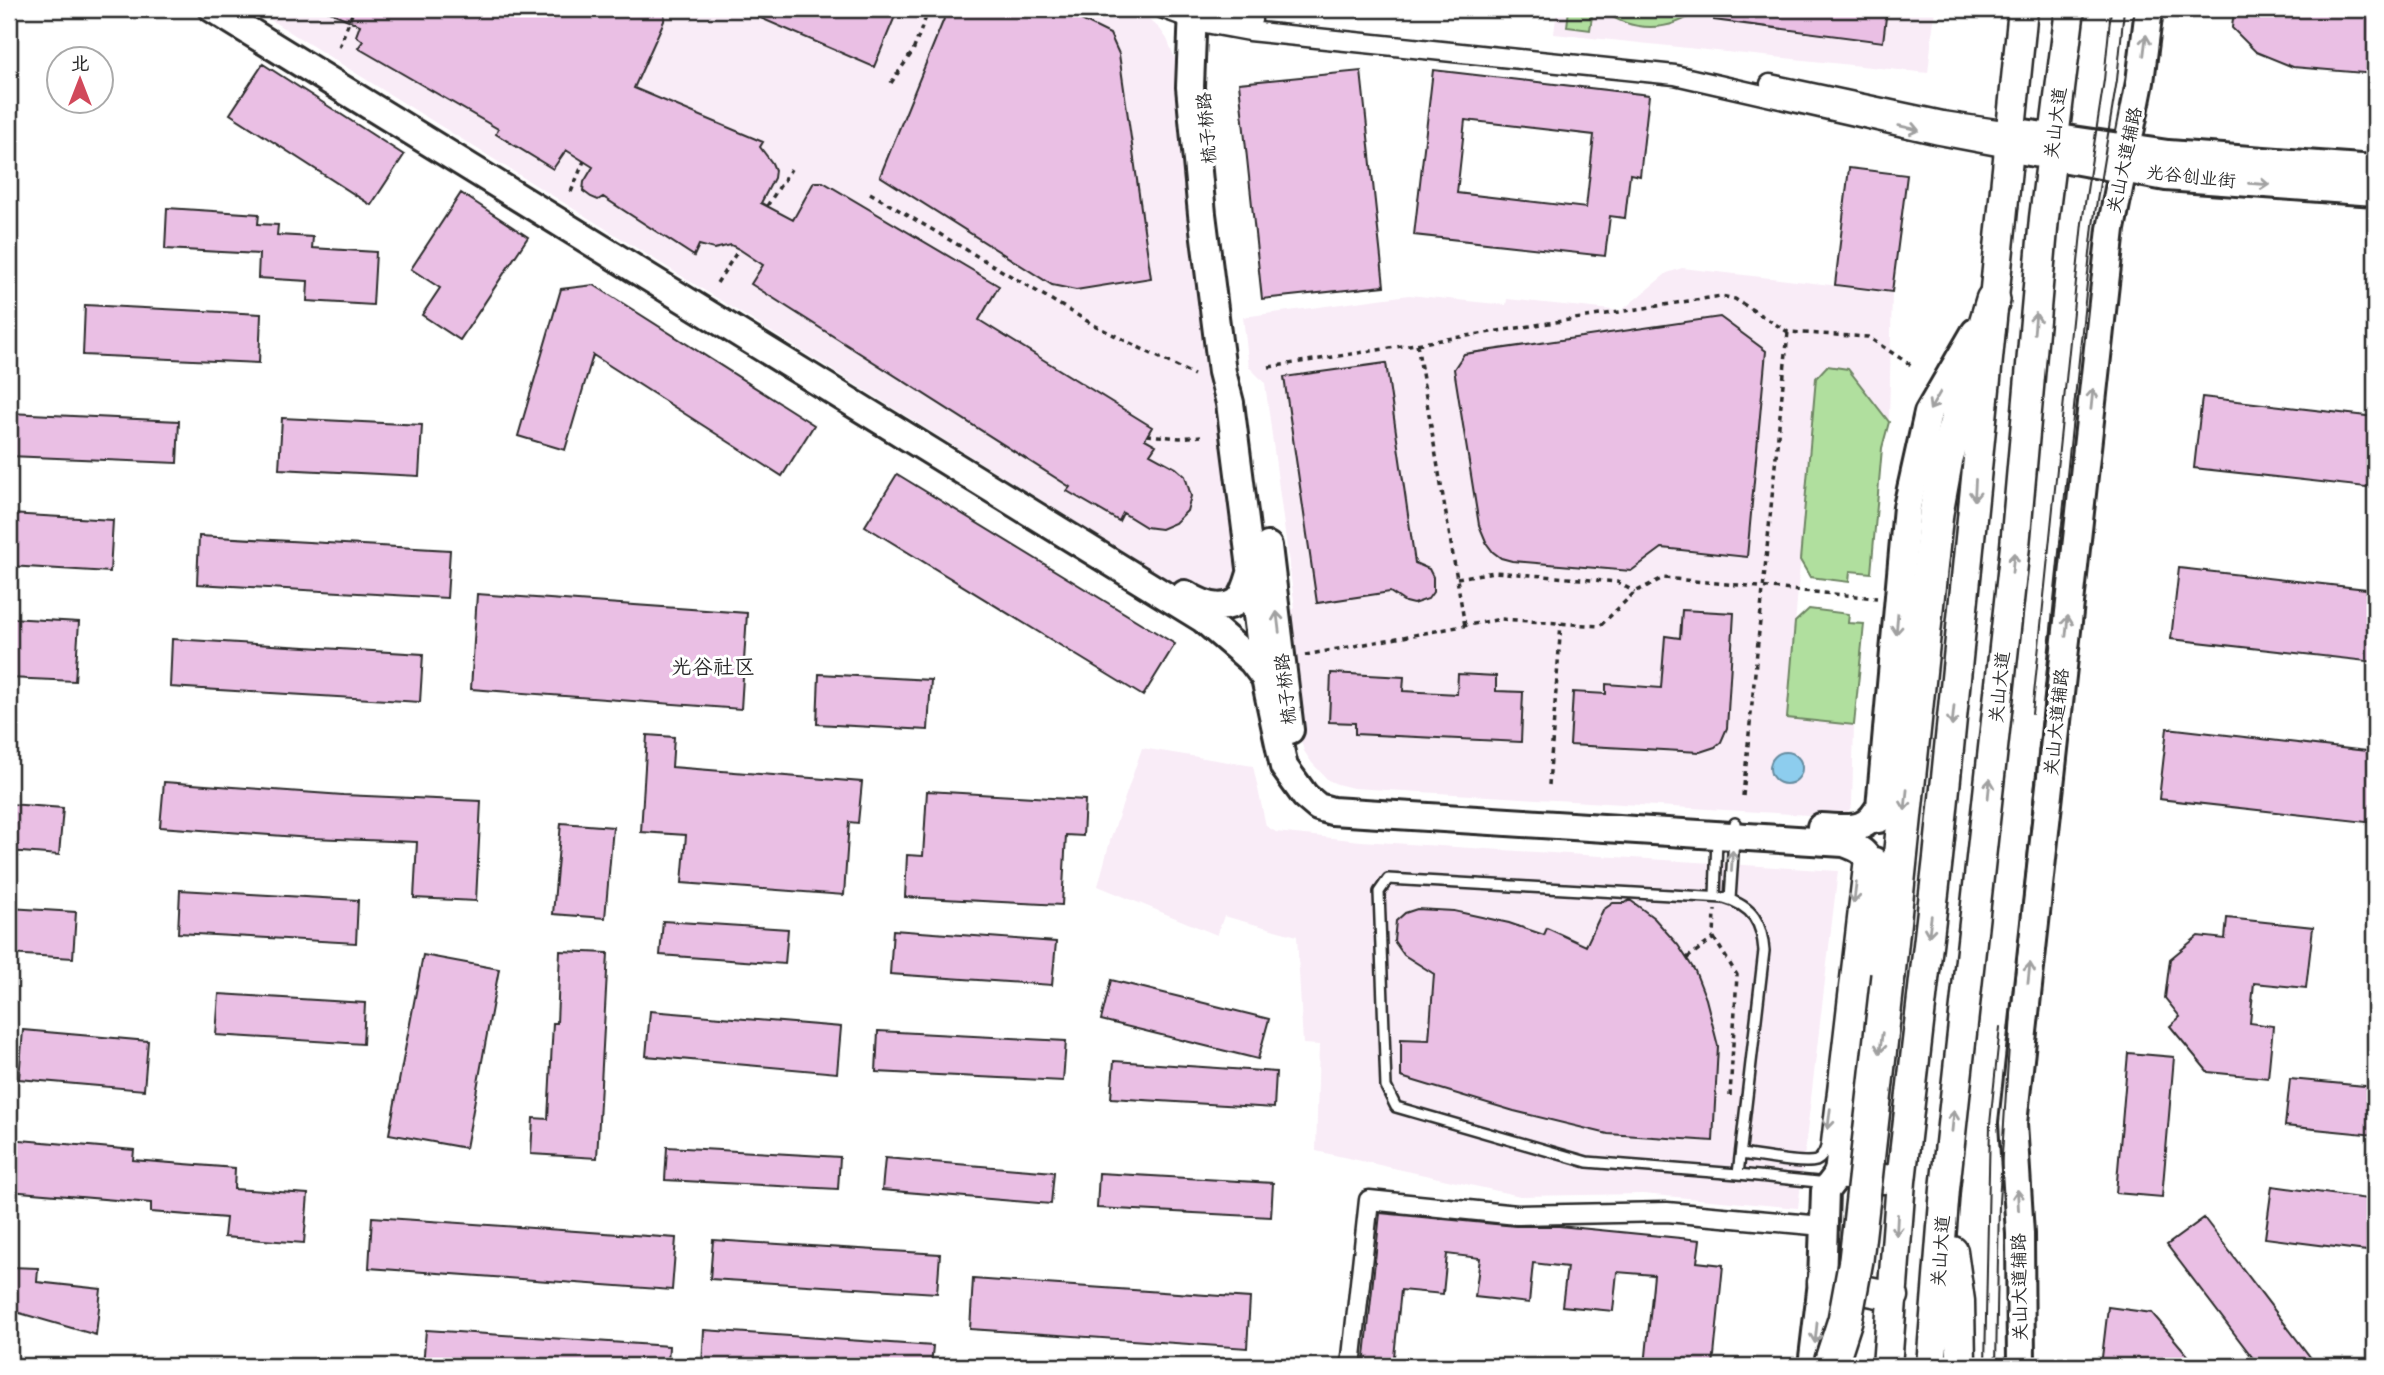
<svg xmlns="http://www.w3.org/2000/svg" width="2384" height="1375" font-family="Pangolin,'LXGW WenKai TC',sans-serif">
  <style>
    .built { fill: #f9ecf7 }
    .green { fill: #b0df9e; stroke: #6e8564; stroke-width: 2 }
    .water { fill: #8dcdee; stroke: #668ca0; stroke-width: 2 }
    .building { fill: #eabfe4; stroke: #2b2b2b; stroke-width: 2; fill-rule: evenodd }
    .lines { fill: none; stroke-linecap: round; stroke-linejoin: round }
    .lane-casing { stroke: #2b2b2b; stroke-width: 14 }
    .street-casing { stroke: #2b2b2b; stroke-width: 23 }
    .secondary-casing { stroke: #2b2b2b; stroke-width: 32 }
    .primary-casing { stroke: #2b2b2b; stroke-width: 33 }
    .highway-casing { stroke: #2b2b2b; stroke-width: 38 }
    .path { stroke: #2b2b2b; stroke-width: 3.5; stroke-dasharray: 5 5; stroke-linecap: butt }
    .lane { stroke: #fff; stroke-width: 9 }
    .street { stroke: #fff; stroke-width: 18 }
    .secondary { stroke: #fff; stroke-width: 26 }
    .primary { stroke: #fff; stroke-width: 28 }
    .highway { stroke: #fff; stroke-width: 33 }
    .tram { stroke: #2b2b2b; stroke-width: 2 }
    .highway-bridge-casing { stroke: #2b2b2b; stroke-width: 38; stroke-linecap: butt }
    .highway-bridge { stroke: #fff; stroke-width: 33 }
    .oneway { stroke: #a0a0a0 }
    .labels { text-anchor: middle; dominant-baseline: central; stroke-width: 6; stroke-linejoin: round; paint-order: stroke }
    .street-label { font-size: 18px; fill: #2b2b2b; stroke: #fff }
    .quarter-label { font-size: 21px; fill: #2b2b2b; stroke: #fff }
  </style>
  <rect width="100%" height="100%" fill="#fff"/>
  <filter id="ink" filterUnits="userSpaceOnUse"><feTurbulence type="fractalNoise" baseFrequency=".0143" numOctaves="2"/><feDisplacementMap in="SourceGraphic" scale="14" xChannelSelector="R" yChannelSelector="G"/><feConvolveMatrix kernelMatrix="1 2 1 2 8 2 1 2 1" color-interpolation-filters="sRGB"/></filter>
  <g filter="url(#ink)">
    <path class="built" d="M253,9H1138L1160,29L1167,39L1176,61L1198,264L1240,584L1224,596L1198,598Z
      M1557,9H1935L1928,73L1554,34Z
      M1682,268L1892,292L1889,422L1848,369L1827,366L1816,378L1787,718L1854,725L1852,806L1844,817L1353,788L1337,784L1328,780L1312,763L1304,751L1300,737L1283,616L1295,608L1265,383L1249,367L1243,317L1409,295L1506,305L1507,299L1621,311L1667,273Z
      M1142,748L1253,766L1266,826L1276,832L1361,841L1838,871L1798,1208L1643,1194L1520,1196L1316,1151L1319,1045L1303,1044L1297,936L1224,916L1217,935L1098,886L1110,841Z"/>
    <path class="green" d="M1569,9H1593L1590,30L1567,27Z
      M1601,9H1700C1670,33 1631,33 1601,9Z
      M1827,366L1848,369L1889,422L1882,448L1871,573L1850,571L1849,582L1810,577L1800,560L1816,378Z
      M1809,609L1849,614L1848,623L1864,624L1854,725L1787,718L1795,622Z"/>
    <path class="water" d="M1770 768a16 16 0 1 1 32 0a16 16 0 1 1-32 0Z"/>
    <path class="building" d="M323,9H665L664,21L634,88L763,142L760,147L772,163L775,170L774,178L761,203L793,220L814,182H823L999,286L979,320L1152,427L1145,439L1156,445L1150,454L1176,468L1185,476L1191,496L1187,511L1175,523L1161,529L1153,528L1146,527L1123,513L1119,521L1067,491L1070,487L751,284L763,265L739,249L731,245L714,249L699,245L694,256L603,197L598,200L591,197L583,191L584,182L593,167L566,150L553,169L496,134L498,129L358,48L363,41L356,36L360,25Z
      M740,9H898L874,67Z
      M948,9H1059L1110,34L1119,54L1151,278L1076,290L1052,285L880,176Z
      M1714,9H1887L1883,42L1714,20Z
      M2234,9H2375V74L2293,67L2256,52L2232,28Z
      M263,64L404,155L371,205L230,114Z
      M1433,70L1649,95L1640,176L1630,174L1625,218L1610,216L1605,256L1414,235ZM1465,120L1594,135L1586,208L1457,193Z
      M1361,71L1384,286L1262,299L1239,83Z
      M1849,168L1907,175L1892,292L1835,285Z
      M461,193L528,237L460,340L422,315L440,288L411,269Z
      M167,208L259,214L258,224L278,225L277,235L313,237L312,248L376,252L373,305L307,301L308,281L258,278L259,254L165,249Z
      M594,285L814,425L782,476L593,355L565,450L518,436L561,289Z
      M85,305L261,314L259,363L83,355Z
      M1720,317L1766,351L1747,557L1662,548L1631,571L1512,561L1501,558L1493,552L1487,544L1479,525L1454,369L1464,354Z
      M1386,363L1415,563L1429,569L1433,577V592L1428,599L1413,604L1405,602L1390,592L1317,603L1284,377Z
      M2202,397L2375,417V488L2194,468Z
      M9,413L179,421L177,463L9,456Z
      M282,418L422,425L419,476L279,469Z
      M897,474L1175,644L1143,696L865,526Z
      M9,514L113,520L110,572L9,566Z
      M199,536L450,550L447,598L197,584Z
      M2179,568L2375,590V662L2171,639Z
      M477,594L747,613L741,709L471,689Z
      M1682,610L1734,613L1727,728L1721,742L1715,747L1700,752L1570,745L1573,692L1606,694V684L1661,688L1665,636L1680,638Z
      M9,618L79,622L75,681L9,678Z
      M172,639L423,654L420,702L170,687Z
      M1331,673L1404,677L1403,691L1457,694L1458,674L1496,676V691L1523,692L1521,742L1355,734V723L1329,722Z
      M819,674L931,680L928,730L817,724Z
      M2167,728L2375,752V823L2159,799Z
      M647,735L674,737L672,767L862,782L858,823L849,822L844,895L682,883L686,835L641,832Z
      M164,782L343,795L481,801L476,901L414,898L417,842L311,838L160,827Z
      M927,791L1085,800L1083,836L1066,835L1062,905L905,897L907,855L923,856Z
      M9,804L63,808L59,855L9,851Z
      M561,823L613,827L605,918L553,914Z
      M180,890L358,900L356,943L178,933Z
      M1630,900L1654,918L1678,945L1695,971L1706,999L1718,1046L1713,1141L1608,1134L1514,1111L1401,1077V1039L1429,1040L1434,974L1404,955L1394,941L1396,921L1405,913L1417,909L1454,911L1509,923L1544,935L1547,928L1586,946L1603,910L1613,903H1625Z
      M9,908L76,912L73,958L9,954Z
      M2227,918L2313,927L2306,988L2254,983L2250,1023L2273,1026L2268,1078L2208,1072L2170,1026L2180,1017L2165,998L2170,959L2198,936L2225,939Z
      M663,921L788,929L785,964L660,955Z
      M893,930L1056,942L1052,985L890,974Z
      M560,951L608,953L597,1158L531,1154L533,1118L548,1119L553,1023H557Z
      M423,955L499,969L466,1148L389,1134Z
      M1111,980L1269,1019L1258,1059L1101,1020Z
      M219,994L365,1003L363,1044L216,1035Z
      M650,1011L841,1027L837,1073L646,1056Z
      M23,1030L148,1041L144,1090L19,1079Z
      M878,1031L1066,1041L1063,1081L876,1072Z
      M2128,1053L2174,1057L2162,1197L2116,1193Z
      M1114,1061L1276,1072L1274,1108L1111,1098Z
      M2290,1079L2375,1087V1135L2285,1126Z
      M9,1139L134,1150L133,1160L235,1168L234,1189L308,1194L304,1243L224,1237L226,1218L151,1212V1203L9,1191Z
      M667,1147L840,1157L838,1189L665,1180Z
      M885,1158L1054,1172L1051,1204L882,1190Z
      M1099,1173L1273,1183L1271,1217L1097,1208Z
      M2272,1186L2375,1200V1252L2265,1238Z
      M1380,1213L1516,1226H1559L1700,1240L1697,1262L1723,1265L1713,1366H1645L1654,1275L1617,1272L1613,1311L1562,1306L1567,1267L1533,1263L1529,1303L1475,1297L1480,1258L1447,1254L1443,1294L1401,1290L1393,1366H1364Z
      M372,1217L676,1238L672,1290L369,1268Z
      M2204,1218L2317,1366H2259L2167,1245Z
      M713,1240L940,1254L937,1293L710,1279Z
      M9,1267L38,1268L37,1282L101,1289L96,1335L9,1310Z
      M973,1279L1250,1298L1247,1348L970,1329Z
      M2108,1307L2152,1313L2197,1366H2101Z
      M426,1330L669,1346L668,1366H423Z
      M704,1330L933,1346L931,1366H702Z"/>
    <g class="lines">
      <g class="lane-casing">
        <path id="lane" d="M1388,879L1724,898C1753,906 1762,923 1764,951L1738,1174L1587,1162L1396,1107L1386,1087L1379,892Z
          M1715,897L1717,838
          M1730,899L1735,823
          M1741,1154C1757,1156 1803,1165 1816,1161C1823,1158 1824,1152 1826,1147L1859,862
          M1738,1174L1818,1182L1823,1189"/>
      </g>
      <g class="street-casing">
        <path id="street" d="M1164,9L1200,22L1249,31L1675,75L1939,135L2008,148
          M1205,9L1252,20
          M1770,84L1943,121L2010,131
          M1351,1366L1369,1200L1517,1215L1667,1212L1823,1226"/>
      </g>
      <g class="secondary-casing">
        <path id="secondary" d="M213,9L1203,619L1252,661L1265,678
          M1193,9L1190,87L1202,214L1222,372L1230,403L1265,678L1284,767L1305,796L1318,807L1332,811L1844,843C1867,851 1868,855 1872,878
          M2010,131L2168,154L2375,169
          M2008,148L2166,177L2375,192
          M1268,546L1290,730
          M1185,594C1199,603 1221,613 1238,601C1246,594 1249,579 1252,570
          M1879,819L1907,507L1928,413L1975,332
          M1821,827C1851,828 1866,834 1881,804
          M1812,1366L1822,1282L1825,1191L1838,1174L1874,861
          M2021,1366L2020,1234L2013,1123L2111,229L2140,82L2149,9"/>
      </g>
      <g class="primary-casing">
        <path id="primary" d="M1838,1174L1884,1179
          M1953,1251L1960,1301L1961,1366
          M1822,1282L1894,1296
          M1887,1366L1901,1181L1938,858L2023,9
          M1931,1366L1945,1189L2015,546L2044,218L2070,9"/>
      </g>
      <g class="highway-casing">
        <path id="highway" d="M1888,975L1936,513L1946,458L1993,300"/>
      </g>
      <path class="path" d="M339,47L354,9
        M891,83L913,51L929,9
        M571,192L584,161
        M870,193L1094,325L1194,375
        M767,206L791,169
        M717,283L739,249
        M1417,344L1465,626
        M1269,367L1721,296L1735,299L1788,332L1868,337L1914,367
        M1147,435L1180,438L1201,436
        M1457,578L1494,572L1617,582L1635,592
        M1305,655L1501,619L1600,626L1635,592L1663,578L1877,598
        M1549,785L1561,623
        M1743,796L1788,332
        M1714,938L1737,975L1730,1096
        M1687,958L1714,938L1715,910"/>
      <use href="#lane" class="lane"/>
      <use href="#street" class="street"/>
      <use href="#secondary" class="secondary"/>
      <use href="#primary" class="primary"/>
      <use href="#highway" class="highway"/>
      <path class="tram" d="M2032,714L2082,223L2104,80L2111,9
        M1985,1366L1990,1124L2000,1027
        M1996,1366L1999,1202L2011,1014L2093,225L2117,80L2124,9"/>
      <g class="highway-bridge-casing">
        <path id="highway-bridge" d="M1830,1366L1845,1320L1856,1260L1888,975"/>
      </g>
      <use href="#highway-bridge" class="highway-bridge"/>
    </g>
    <defs><path id="oneway-shaft" d="M-6 0H5M1.5-3L5.5 0L1.5 3" fill="none" stroke-width="1.6" stroke-linecap="round" stroke-linejoin="round" transform="scale(1.75)"/></defs>
    <g class="oneway">
      <use href="#oneway-shaft" transform="translate(2145 45) rotate(-83)"/>
      <use href="#oneway-shaft" transform="translate(1909 128) rotate(13)"/>
      <use href="#oneway-shaft" transform="translate(2259 184) rotate(4)"/>
      <use href="#oneway-shaft" transform="translate(2035 323) rotate(-85)"/>
      <use href="#oneway-shaft" transform="translate(2092 399) rotate(-84)"/>
      <use href="#oneway-shaft" transform="translate(1935 401) rotate(120)"/>
      <use href="#oneway-shaft" transform="translate(1975 490) rotate(93)"/>
      <use href="#oneway-shaft" transform="translate(2013 563) rotate(-84)"/>
      <use href="#oneway-shaft" transform="translate(1278 622) rotate(-97)"/>
      <use href="#oneway-shaft" transform="translate(1897 624) rotate(95)"/>
      <use href="#oneway-shaft" transform="translate(2067 626) rotate(-84)"/>
      <use href="#oneway-shaft" transform="translate(1953 716) rotate(96)"/>
      <use href="#oneway-shaft" transform="translate(1989 789) rotate(-84)"/>
      <use href="#oneway-shaft" transform="translate(1906 800) rotate(96)"/>
      <use href="#oneway-shaft" transform="translate(1732 861) rotate(-87)"/>
      <use href="#oneway-shaft" transform="translate(1855 893) rotate(97)"/>
      <use href="#oneway-shaft" transform="translate(1930 926) rotate(97)"/>
      <use href="#oneway-shaft" transform="translate(2029 973) rotate(-84)"/>
      <use href="#oneway-shaft" transform="translate(1881 1043) rotate(97)"/>
      <use href="#oneway-shaft" transform="translate(1829 1119) rotate(97)"/>
      <use href="#oneway-shaft" transform="translate(1953 1121) rotate(-84)"/>
      <use href="#oneway-shaft" transform="translate(2018 1200) rotate(-93)"/>
      <use href="#oneway-shaft" transform="translate(1897 1225) rotate(93)"/>
      <use href="#oneway-shaft" transform="translate(1816 1333) rotate(96)"/>
    </g>
  </g>
  <g class="labels">
    <g class="street-label">
      <text transform="translate(2056 123) rotate(-83)">关山大道</text>
      <text transform="translate(1207 128) rotate(-95)">梳子桥路</text>
      <text transform="translate(2125 160) rotate(-78)">关山大道辅路</text>
      <text transform="translate(2191 177) rotate(6)">光谷创业街</text>
      <text transform="translate(2000 687) rotate(-84)">关山大道</text>
      <text transform="translate(1286 689) rotate(-96)">梳子桥路</text>
      <text transform="translate(2057 722) rotate(-84)">关山大道辅路</text>
      <text transform="translate(1941 1251) rotate(-86)">关山大道</text>
      <text transform="translate(2020 1287) rotate(-91)">关山大道辅路</text>
    </g>
    <g class="quarter-label">
      <text x="713" y="667">光谷社区</text>
    </g>
  </g>
  <rect width="2384" height="1375" fill="none" stroke="#fff" stroke-width="35"/>
  <rect x="18" y="18" width="2349" height="1340" fill="none" stroke="#2b2b2b" stroke-width="2.5" filter="url(#ink)"/>
  <g transform="translate(80 80)"><circle r="33" fill="#ffffff" stroke="#aaaaaa" stroke-width="2"/>
  <path d="M0-5L12 26L0 18L-12 26Z" fill="#d1495b"/>
  <text y="-10" font-size="19" font-weight="bold" text-anchor="middle" fill="#2b2b2b">北</text>
  </g>
</svg>
